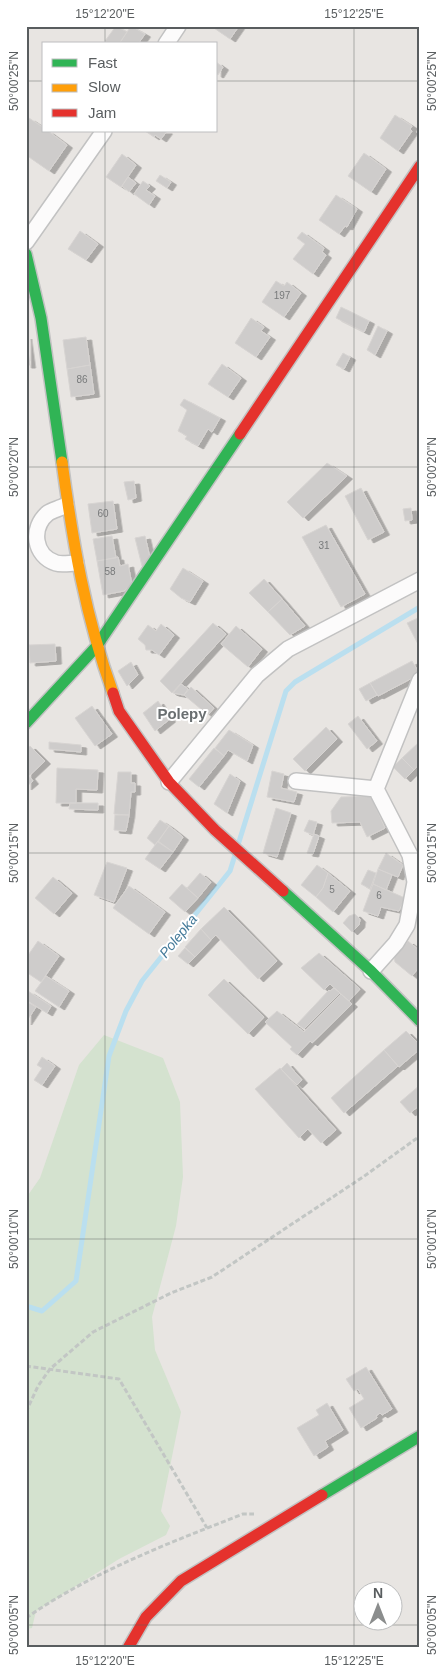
<svg xmlns="http://www.w3.org/2000/svg" width="446" height="1674" font-family="Helvetica,sans-serif">
  <style>
    .green { fill: #d4e2cf }
    .lines { fill: none; stroke-linecap: round; stroke-linejoin: round }
    .stream { stroke: #badfef; stroke-width: 5 }
    .building { fill: #cecccb; stroke: #d7d4d2; filter: url(#shadow) }
    .street-casing { stroke: #c2c2c2; stroke-width: 18 }
    .fast-casing { stroke: #c2c2c2; stroke-width: 14 }
    .slow-casing { stroke: #c2c2c2; stroke-width: 14 }
    .jam-casing { stroke: #c2c2c2; stroke-width: 14 }
    .path { stroke: #c2c6c4; stroke-width: 3; stroke-dasharray: 5 2.5; stroke-linecap: butt }
    .street { stroke: #fcfbfb; stroke-width: 15 }
    .fast { stroke: #30b455; stroke-width: 11 }
    .slow { stroke: #ff9f0a; stroke-width: 11 }
    .jam { stroke: #e5322d; stroke-width: 11 }
    .ticks { fill: none; stroke: #595d5f; stroke-width: 1; stroke-opacity: 0.45 }
    .labels { text-anchor: middle; dominant-baseline: central; stroke-width: 4; stroke-linejoin: round; paint-order: stroke }
    .number-label { font-size: 10px; fill: #787a7b }
    .water-label { font-size: 14px; font-style: italic; fill: #457b9a; stroke: #fff }
    .quarter-label { font-size: 15px; font-weight: bold; fill: #6a6f71; stroke: #fff }
    .neatline { fill: none; stroke: #595d5f; stroke-width: 2 }
    .ticks-label { font-size: 12px; text-anchor: middle; fill: #595d5f }
  </style>
  <defs>
    <filter id="shadow"><feDropShadow dx="5.5" dy="3" stdDeviation="0" flood-color="#0004"/></filter>
  </defs>
  <rect width="100%" height="100%" fill="#e8e5e2"/>
  <path class="green" d="M104,1035L163,1058L180,1102L183,1177L176,1226L152,1317L155,1350L181,1412L161,1511L170,1526L166,1535L119,1559L36,1611L32,1628L26,1629V1198L40,1178L79,1065Z"/>
  <g class="lines">
    <path class="stream" d="M238,845L286,691L295,682L420,607
      M26,1306L42,1311L76,1281L109,1056L126,1011L142,981L230,871L235,855"/>
  </g>
  <path class="building" d="M116,26L127,32L119,44H109L105,41Z
    M131,26L145,34L138,44H119Z
    M211,26H239L230,39Z
    M216,62L223,67L218,75L216,74Z
    M395,115L412,126L410,129L412,131L398,151L380,138Z
    M29,118L44,128V131H48L67,145L49,171L26,155V123Z
    M145,131H167L161,139L155,135L154,137Z
    M364,153L386,169L371,192L348,176Z
    M122,154L136,165L121,187L106,177Z
    M160,175L171,182L167,188L156,181Z
    M128,177L136,183L129,192L122,186Z
    M143,181L150,186L146,190L155,196L149,205L134,194Z
    M336,195L357,209L347,227L345,226L339,234L319,220Z
    M80,231L98,244L86,260L68,249Z
    M302,232L324,248L322,252L326,255L313,274L293,259L305,244L297,238Z
    M276,281L284,286L287,282L301,293L284,317L262,302Z
    M341,307L369,321L364,332L336,318Z
    M251,318L264,327L261,331L270,337L256,357L235,343Z
    M378,326L387,331L375,355L367,350Z
    M26,336L30,365H26Z
    M86,337L90,365L67,369L63,340Z
    M343,353L350,357L344,369L336,365Z
    M222,364L241,378L228,397L208,384Z
    M90,365L94,394L71,397L67,369Z
    M184,399L220,418L212,432L208,429L198,446L185,439L187,436L178,431L187,410L180,405Z
    M327,463L347,476L303,518L287,502Z
    M134,481L136,498L128,500L124,482Z
    M361,488L384,532L368,540L345,496Z
    M113,501L117,529L92,533L88,504Z
    M411,508L412,520L405,521L403,509Z
    M326,525L365,594L341,607L302,537Z
    M112,536L116,558L97,561L93,539Z
    M145,536L150,558L142,566L135,538Z
    M118,557L120,566L128,564L132,585L124,591L103,595L97,561Z
    M183,568L203,581L190,602L181,598L170,589Z
    M264,579L282,599L268,612L249,593Z
    M282,599L305,626L290,635L268,612Z
    M418,618L420,622V648L407,623Z
    M213,623L226,634L172,693L160,681Z
    M161,624L174,635L159,655L152,650H146L145,645L138,639L148,625L156,631Z
    M236,626L262,649L248,667L221,644Z
    M55,644L56,661L30,663L29,645Z
    M412,661L420,674L378,696L370,683Z
    M131,662L138,675L127,686L118,671Z
    M370,683L377,695L366,701L359,689Z
    M181,684L188,689L184,695L173,693Z
    M191,687L214,708L208,715L184,695Z
    M158,701L170,719L155,731L143,713Z
    M92,706L112,734L95,746L75,718Z
    M358,716L377,741L367,749L348,724Z
    M326,727L337,739L305,771L293,759Z
    M229,730L253,745L247,761L228,750L224,756L215,748Z
    M49,742L81,745V752L49,749Z
    M419,742L420,763L414,770L402,758Z
    M30,746L45,761L29,776L33,781L26,787V749Z
    M214,748L224,756L199,787L189,779Z
    M402,758L414,770L405,779L393,767Z
    M57,768L98,770L97,790L76,789V803H56Z
    M272,771L284,774L281,788L297,792L294,802L267,797Z
    M118,772H131V783H135V792H131L129,815L114,814Z
    M230,774L240,781L227,813L214,804Z
    M371,796L385,828L367,837L360,822L332,823L331,811L341,797Z
    M70,803H98V810L69,809Z
    M276,808L291,813L277,857L263,853Z
    M115,815H129L126,831L114,830Z
    M160,820L169,826L155,845L147,838Z
    M309,820L317,822L313,835L304,831Z
    M169,826L183,837L173,852L158,842Z
    M314,834L319,836L313,854L307,853Z
    M158,841L173,852L160,869L145,859Z
    M386,853L403,865L398,877L378,869Z
    M107,862L127,868L114,902L94,895Z
    M317,865L328,873L323,888L316,897L301,885Z
    M378,869L392,875L386,890L373,884Z
    M368,870L376,873L370,889L361,884Z
    M200,873L211,882L198,898L187,888Z
    M328,873L350,891L333,912L316,897L323,888Z
    M53,877L72,893L54,914L35,898Z
    M182,884L198,898L185,912L169,898Z
    M373,884L405,898L399,911L381,907L378,916L363,911Z
    M129,886L165,912L149,934L113,908Z
    M224,907L277,961L258,979L216,935L211,940L201,929Z
    M355,914L360,919L359,925L352,932L343,923L349,916Z
    M201,929L211,940L195,957L185,947Z
    M38,941L59,956L41,982L26,972V958Z
    M408,941L420,951L417,959L420,961V966L412,976L395,962L394,957Z
    M185,948L195,957L188,964L178,956Z
    M319,953L360,989L349,1001L330,984L324,990L301,968Z
    M46,976L69,991L59,1007L35,991Z
    M224,979L264,1017L248,1034L208,995Z
    M334,988L340,993L304,1029L297,1024L329,990L330,991Z
    M28,991L51,1006L47,1013L26,1000Z
    M341,994L352,1004L312,1043L310,1041L297,1055L290,1049L292,1047L265,1022L277,1011L304,1032Z
    M26,1001L36,1007L26,1022Z
    M406,1031L420,1045V1049L399,1067L384,1050Z
    M384,1050L398,1066L344,1113L331,1098Z
    M42,1057L55,1066L42,1085L34,1080L42,1068L37,1065Z
    M287,1063L302,1080L297,1085L281,1069Z
    M280,1068L336,1130L321,1143L308,1129L299,1138L255,1089Z
    M420,1085V1105L410,1113L400,1102Z
    M366,1367L392,1409L382,1415L380,1413L376,1416L377,1418L361,1428L349,1408L364,1399L358,1389L354,1391L346,1379Z
    M327,1403L343,1430L325,1441L328,1447L314,1456L297,1428L319,1415L316,1410Z"/>
  <g class="lines">
    <g class="street-casing">
      <path id="street" d="M166,44L178,26
        M26,242L104,131
        M66,505C61,508 53,510 48,513C30,528 34,556 56,563C62,565 70,563 76,563
        M296,781L376,789
        M169,782L257,675L288,649L420,580
        M371,971L396,943L407,925L415,882L410,855L376,789L420,680"/>
    </g>
    <g class="fast-casing">
      <path id="fast" d="M26,254L41,318L62,462
        M26,723L96,647L240,434
        M283,891L371,971L420,1021
        M322,1495L420,1436"/>
    </g>
    <g class="slow-casing">
      <path id="slow" d="M62,462C73,543 85,616 113,693"/>
    </g>
    <g class="jam-casing">
      <path id="jam" d="M240,434L420,166
        M113,693L119,711L169,782L215,830L283,891
        M128,1648L146,1617L181,1581L322,1495"/>
    </g>
    <path class="path" d="M26,1366L119,1379L207,1528
      M26,1412L38,1386L50,1369L93,1332L171,1293L212,1277L363,1177L420,1136
      M26,1618C92,1572 169,1543 243,1514H254"/>
    <use href="#street" class="street"/>
    <use href="#fast" class="fast"/>
    <use href="#slow" class="slow"/>
    <use href="#jam" class="jam"/>
  </g>
  <path class="ticks" d="M105,26V44M354,26V1648M26,81H44M216,81H420M105,131V1648M26,467H420M26,853H420M26,1239H420M26,1625H420"/>
  <g class="labels">
    <g class="number-label">
      <text x="282" y="295">197</text>
      <text x="82" y="379">86</text>
      <text x="103" y="513">60</text>
      <text x="324" y="545">31</text>
      <text x="110" y="571">58</text>
      <text x="332" y="889">5</text>
      <text x="379" y="895">6</text>
    </g>
    <g class="water-label">
      <text transform="translate(178 936) rotate(-51)">Polepka</text>
    </g>
    <g class="quarter-label">
      <text x="182" y="713">Polepy</text>
    </g>
  </g>
  <rect width="446" height="1674" fill="none" stroke="#ffffff" stroke-width="55"/>
  <rect x="42" y="42" width="175" height="90" fill="#ffffff" stroke="#bdbebf"/>
  <rect x="52" y="59" width="25" height="8" fill="#30b455" stroke="#bdbebf"/>
  <text x="88" y="68" font-size="15" fill="#595d5f">Fast</text>
  <rect x="52" y="84" width="25" height="8" fill="#ff9f0a" stroke="#bdbebf"/>
  <text x="88" y="92" font-size="15" fill="#595d5f">Slow</text>
  <rect x="52" y="109" width="25" height="8" fill="#e5322d" stroke="#bdbebf"/>
  <text x="88" y="118" font-size="15" fill="#595d5f">Jam</text>
  <g transform="translate(378 1606)"><circle r="24" fill="#ffffff" stroke="#bdbebf"/>
  <path d="M0-4L9 19L0 12L-9 19Z" fill="#8b8d8d"/>
  <text y="-8" font-size="14" font-weight="bold" text-anchor="middle" fill="#595d5f">N</text>
  </g>
  <rect x="28" y="28" width="390" height="1618" class="neatline"/>
  <g class="ticks-label">
    <text x="105" y="18">15°12'20"E</text>
    <text x="354" y="18">15°12'25"E</text>
    <text transform="translate(14 81) rotate(-90)" y="4">50°00'25"N</text>
    <text transform="translate(432 81) rotate(-90)" y="4">50°00'25"N</text>
    <text transform="translate(14 467) rotate(-90)" y="4">50°00'20"N</text>
    <text transform="translate(432 467) rotate(-90)" y="4">50°00'20"N</text>
    <text transform="translate(14 853) rotate(-90)" y="4">50°00'15"N</text>
    <text transform="translate(432 853) rotate(-90)" y="4">50°00'15"N</text>
    <text transform="translate(14 1239) rotate(-90)" y="4">50°00'10"N</text>
    <text transform="translate(432 1239) rotate(-90)" y="4">50°00'10"N</text>
    <text transform="translate(14 1625) rotate(-90)" y="4">50°00'05"N</text>
    <text transform="translate(432 1625) rotate(-90)" y="4">50°00'05"N</text>
    <text x="105" y="1665">15°12'20"E</text>
    <text x="354" y="1665">15°12'25"E</text>
  </g>
</svg>
